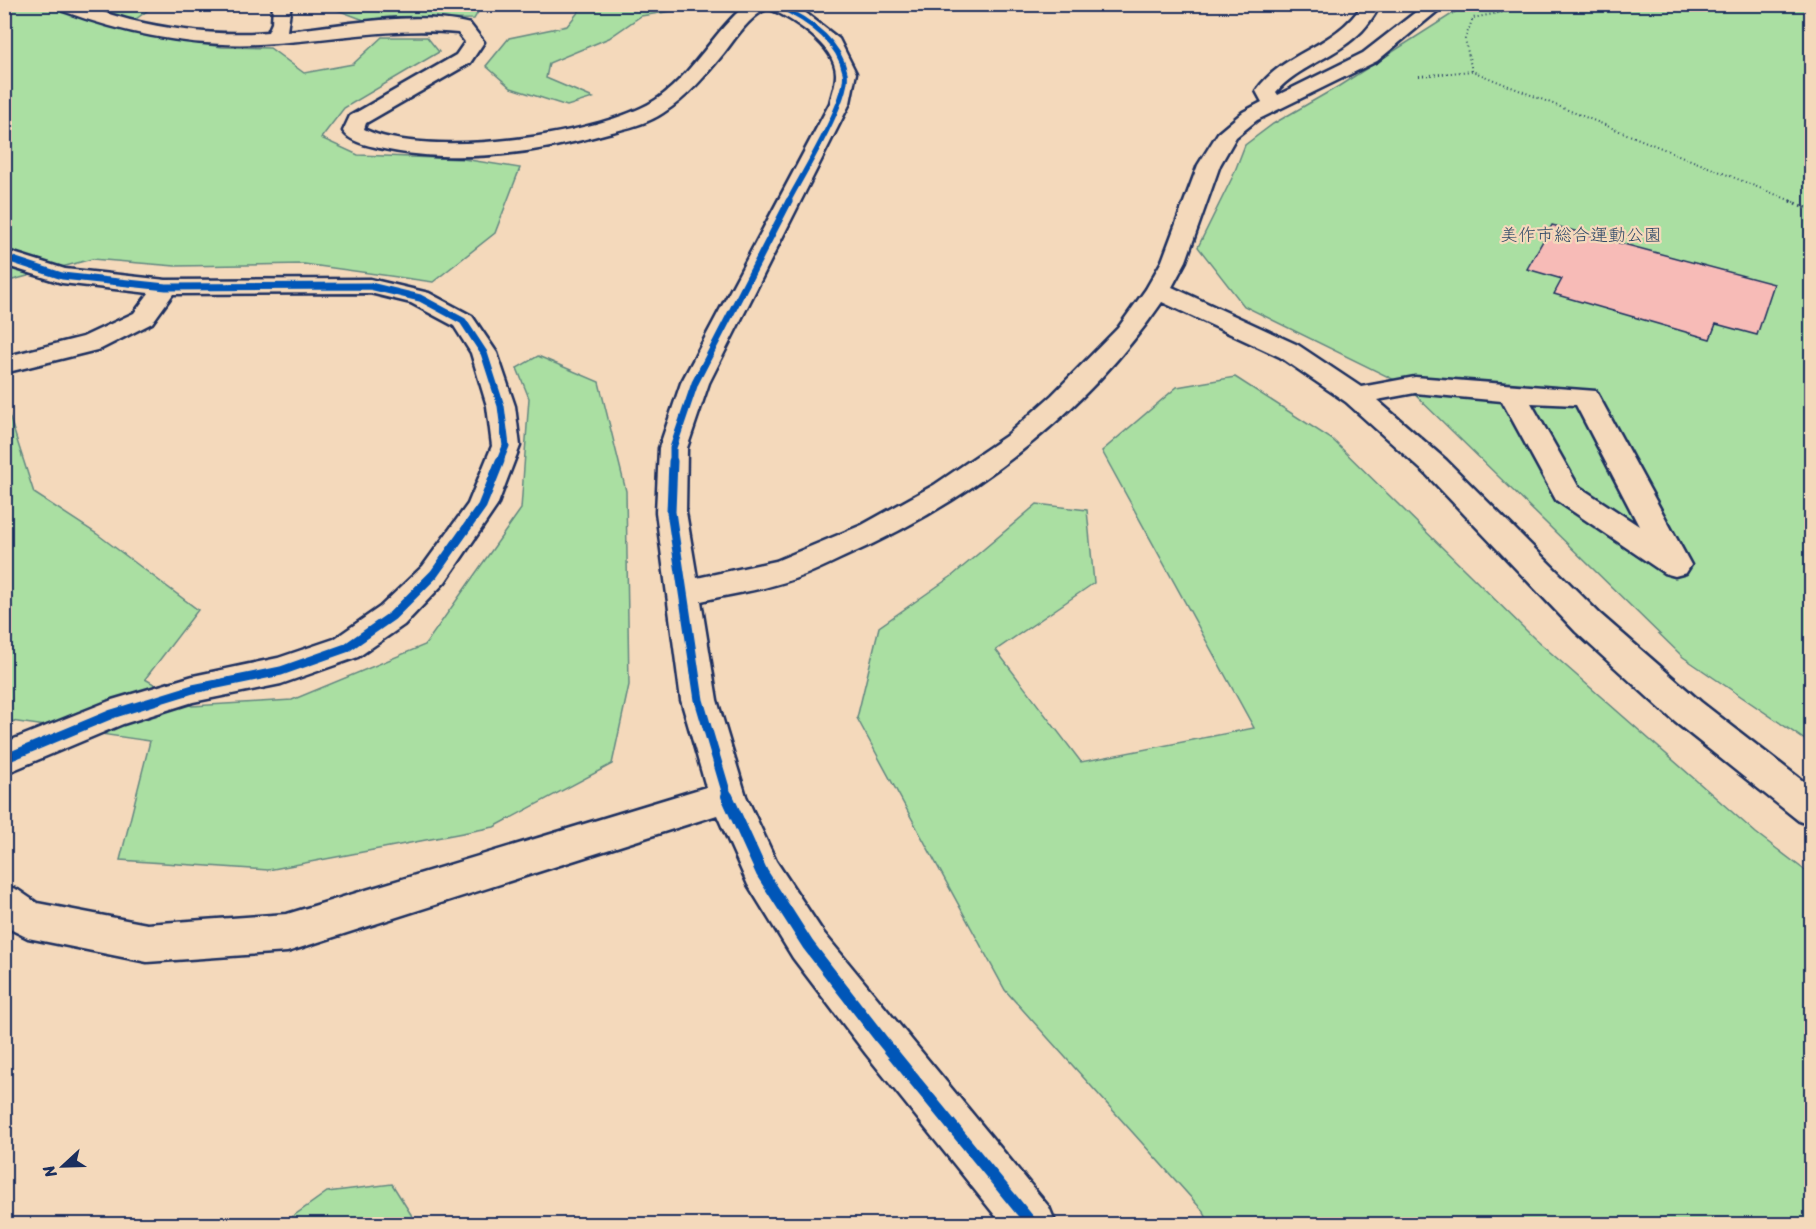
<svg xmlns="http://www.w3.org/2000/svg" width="1816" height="1229" font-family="Sriracha,'Klee One',sans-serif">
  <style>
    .green { fill: #aadfa2; stroke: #628780; stroke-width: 1.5 }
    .building { fill: #f7bbb7; stroke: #1b2f5e; stroke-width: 1.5 }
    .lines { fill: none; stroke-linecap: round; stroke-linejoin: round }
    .minor-casing { stroke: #1b2f5e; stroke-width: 5 }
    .path-far1 { stroke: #1b2f5e; stroke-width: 2; stroke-dasharray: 1 3; stroke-linecap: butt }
    .path { stroke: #1b2f5e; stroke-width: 3; stroke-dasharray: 1.5 4; stroke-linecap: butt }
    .minor { fill: #f4d9bb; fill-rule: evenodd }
    .cycleway-far3-casing { stroke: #f4d9bb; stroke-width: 8 }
    .cycleway-far2-casing { stroke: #f4d9bb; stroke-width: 10 }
    .cycleway-far1-casing { stroke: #f4d9bb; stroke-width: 13 }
    .cycleway-casing { stroke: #f4d9bb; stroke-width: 16 }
    .cycleway-far3 { stroke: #0057b8; stroke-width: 5 }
    .cycleway-far2 { stroke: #0057b8; stroke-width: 7 }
    .cycleway-far1 { stroke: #0057b8; stroke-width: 9 }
    .cycleway { stroke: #0057b8; stroke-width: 12 }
    .labels { text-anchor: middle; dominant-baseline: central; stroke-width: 4.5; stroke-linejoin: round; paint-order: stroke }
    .far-park-label { font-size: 18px; fill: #304968; stroke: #f4d9bb }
  </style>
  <rect width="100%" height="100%" fill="#f4d9bb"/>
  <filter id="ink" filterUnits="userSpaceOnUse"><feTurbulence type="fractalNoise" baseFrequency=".0167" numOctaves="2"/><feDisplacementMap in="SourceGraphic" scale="12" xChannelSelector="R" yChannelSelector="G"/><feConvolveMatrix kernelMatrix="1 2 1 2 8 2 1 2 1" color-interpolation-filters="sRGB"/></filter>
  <g filter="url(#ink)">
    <path class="green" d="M5,5H155L128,25L144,35L222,47L270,48L304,73L353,64L382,37H427L439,52L344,108L321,138L358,155L463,159L520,168L495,233L433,282L304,264L175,266L92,259L5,282Z
      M324,5H482L474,19L364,20Z
      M572,5H686L678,10L641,16L609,38L549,63L546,78L593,98L567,106L511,88L486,66L509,38L567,26L580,10Z
      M1466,5H1811V744L1683,657L1405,385L1244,306L1198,247L1233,176L1245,145L1273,124L1339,86Z
      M538,356L599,382L626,491L629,685L612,764L494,827L268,870L120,860L150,741L11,721L5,722L4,400L34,493L97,534L198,610L145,679L192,706L292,700L425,645L521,509L529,398L517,368Z
      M1235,377L1333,440L1534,638L1756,833L1811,875V1224H1210L1203,1211L1005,990L857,718L879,627L952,576L1037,504L1087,510L1094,583L996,650L1081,762L1254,728L1102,451L1177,387Z
      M392,1184L417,1224H282L327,1192Z"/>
    <path class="building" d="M1552,225L1774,284L1757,335L1716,324L1710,339L1554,294L1562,279L1527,269Z"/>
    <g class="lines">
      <g class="minor-casing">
        <path id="minor" d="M59,4C84,4 106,14 130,20C176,31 222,36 268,32L272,23L273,4H291L287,31C346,25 412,10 470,24L484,42L470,63L366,123L364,129C423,160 607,136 660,97C695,71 714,31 747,4H790L802,10L839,39L856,73L850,103L709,383L687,448L686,512L697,578L776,561L862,525L934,485L1006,436L1052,395L1118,328L1146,289L1162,261L1198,165L1218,133L1243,112L1262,102L1256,91C1284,50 1333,50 1363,4H1381C1373,17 1366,29 1354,38C1330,59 1298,67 1276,92L1278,95L1363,53L1426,4H1446L1377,61L1257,120L1236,137L1220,165L1186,261L1172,287L1298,345L1361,387L1415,377L1596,391L1691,565L1686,573L1675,576L1664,573L1556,500L1502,401L1415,393L1377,400L1446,460L1600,614L1701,702L1812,788V826L1799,821L1675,722L1576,632L1426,474L1346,402L1280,357L1162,302C1084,415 970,502 844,557C827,565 811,573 794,579C764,590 731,594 701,601L717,700L746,796L776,861L823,932L1049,1207L1056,1224H1002L866,1054L793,958L748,885L717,815L287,952L147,962L28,938L4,926V885L18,890L37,903L147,924L287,914L706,787L681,700L656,512L659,448L681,383L830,103C832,94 836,84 836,75C837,46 791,18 768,8C749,17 737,36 724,53C706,75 687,98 663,113C647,124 627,128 608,133C535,154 453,165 379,148C367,145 350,142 343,131L350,116L456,55L465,42L458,33C391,26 326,41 259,44C192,47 126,34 63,11ZM1531,403L1576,405L1639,526L1578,486Z
          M4,250L65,269L166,280L370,279L429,293L472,316L497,353L515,406L520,446L497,506L445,582L404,625L358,657L281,684L193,702L123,724L4,774V743L112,700L193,676L278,658L334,639L380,607L423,566L468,504L492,446L487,406L471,353L454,326L411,303L370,293L173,294L152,323L101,349L4,373V357L83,337L134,313L149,293L62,283L4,265Z"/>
      </g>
      <path class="path-far1" d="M1473,9L1503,4
        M1472,71L1465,39L1473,18L1544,4
        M1419,76L1472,71L1794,202"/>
      <path class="path" d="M1790,201L1812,210"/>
      <use href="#minor" class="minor"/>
      <g class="cycleway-far3-casing">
        <path id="cycleway-far3" d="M774,4C803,17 838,38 845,72C851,96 801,177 788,202"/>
      </g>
      <g class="cycleway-far2-casing">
        <path id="cycleway-far2" d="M4,257L62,276L166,287L370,286L420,298L463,321L484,353L501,406L506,446L499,463
          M673,463V448L695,383L789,201"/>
      </g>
      <g class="cycleway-far1-casing">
        <path id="cycleway-far1" d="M673,461L671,512L699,700L728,798
          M4,759L112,714L193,689L281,671L346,648L392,616L434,574L482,506L500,461"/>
      </g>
      <g class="cycleway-casing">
        <path id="cycleway" d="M727,796L762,873L808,945L881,1039L1032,1224"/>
      </g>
      <use href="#cycleway-far3" class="cycleway-far3"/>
      <use href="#cycleway-far2" class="cycleway-far2"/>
      <use href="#cycleway-far1" class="cycleway-far1"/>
      <use href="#cycleway" class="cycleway"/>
    </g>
  </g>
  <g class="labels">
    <g class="far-park-label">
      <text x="1581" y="235">美作市総合運動公園</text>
    </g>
  </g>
  <rect width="1816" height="1229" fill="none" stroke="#f4d9bb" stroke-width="24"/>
  <rect x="12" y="12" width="1792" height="1205" fill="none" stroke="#1b2f5e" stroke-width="2" filter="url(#ink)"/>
  <g transform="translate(63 1166) rotate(248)" stroke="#f4d9bb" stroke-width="4.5" paint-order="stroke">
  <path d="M0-4.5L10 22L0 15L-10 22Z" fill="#1b2f5e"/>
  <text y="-9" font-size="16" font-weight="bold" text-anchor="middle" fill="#1b2f5e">N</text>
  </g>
</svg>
